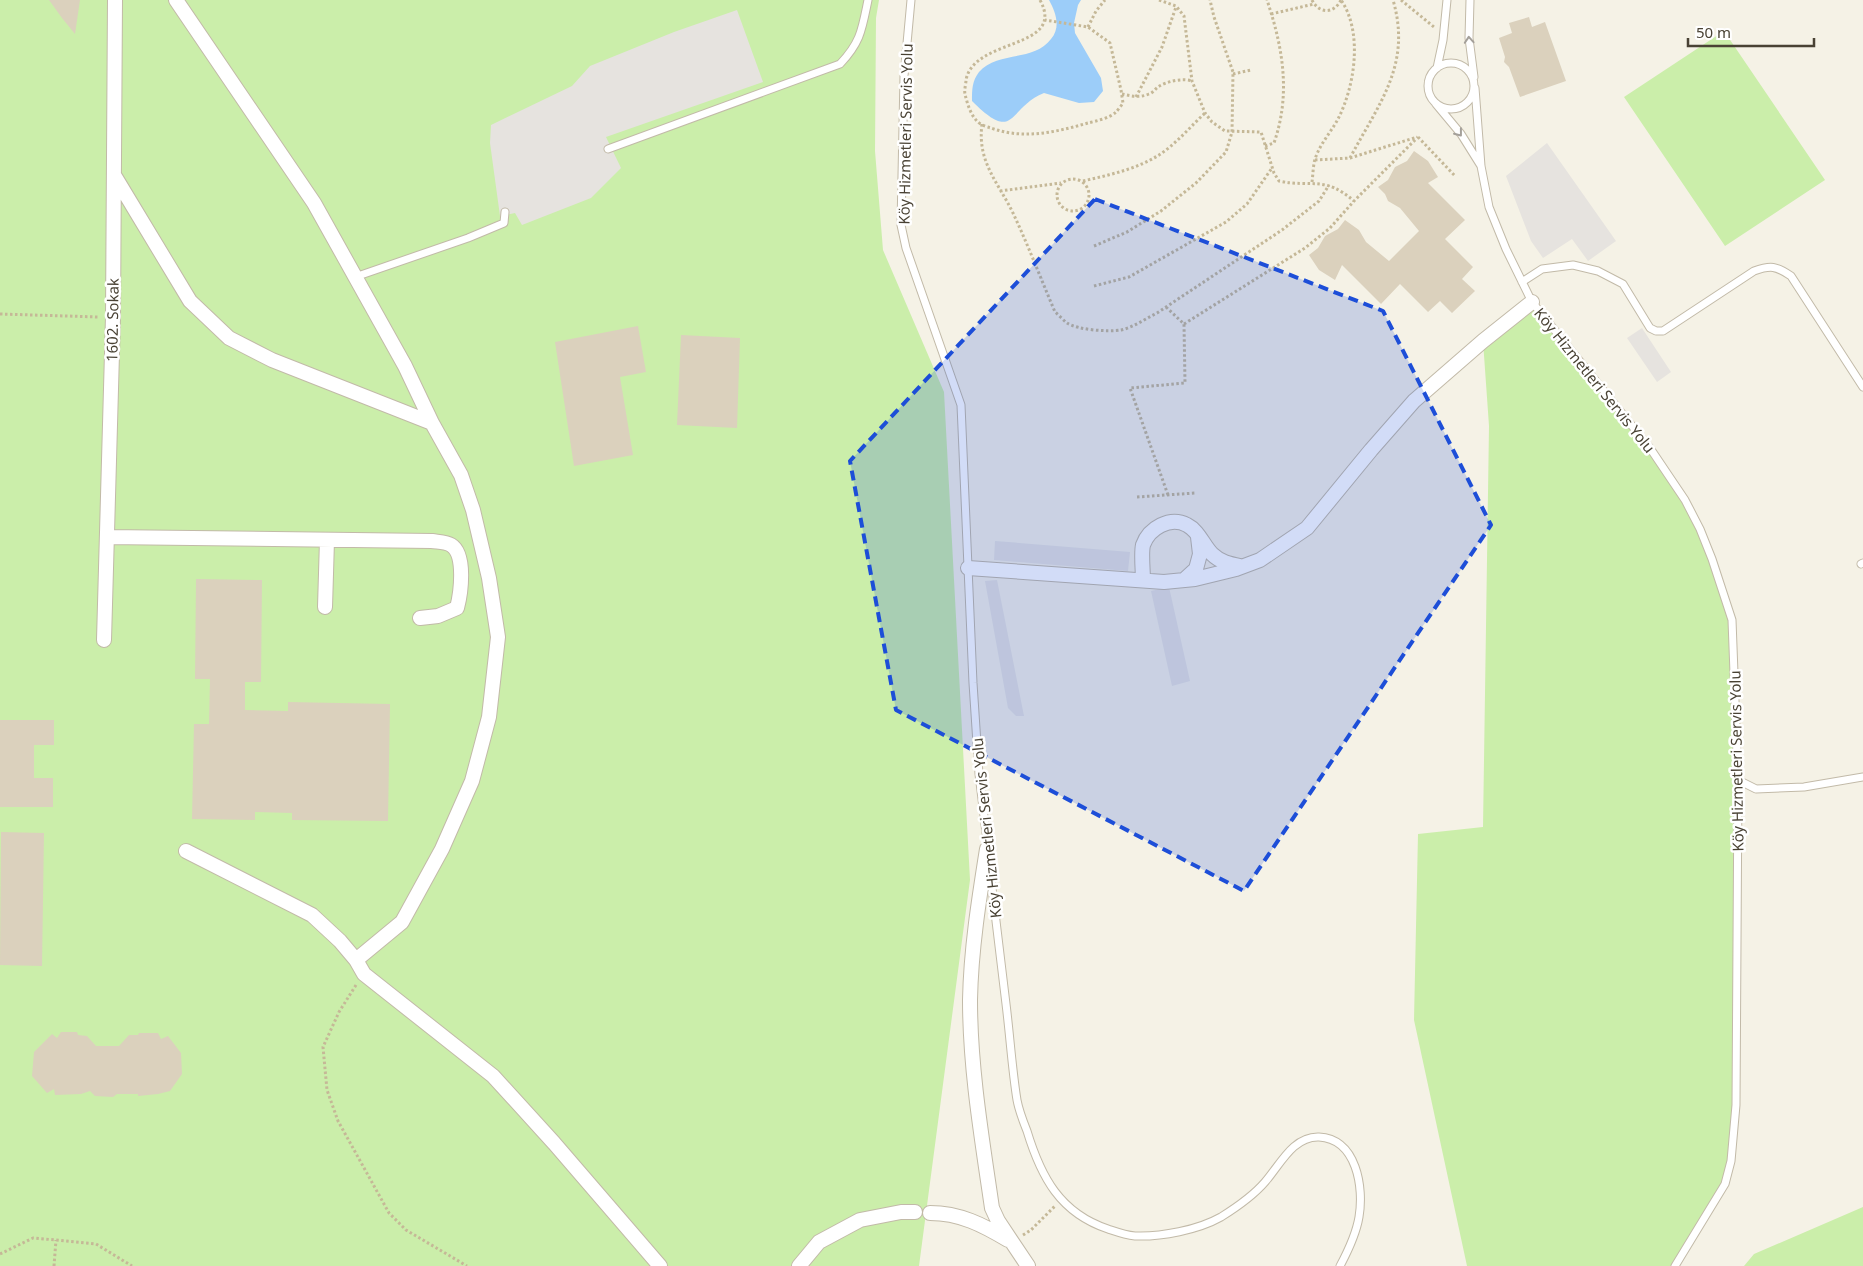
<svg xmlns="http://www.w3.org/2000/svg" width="1863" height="1266" font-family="'Noto Sans',sans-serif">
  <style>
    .green { fill: #cbeeaa }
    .parking { fill: #e6e3df }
    .water { fill: #9ccdf9 }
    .building { fill: #dbd1bd }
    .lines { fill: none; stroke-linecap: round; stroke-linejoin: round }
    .lane-casing { stroke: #c2baa8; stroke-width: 9 }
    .street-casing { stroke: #c2baa8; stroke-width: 16 }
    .path { stroke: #c5b897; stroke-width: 3; stroke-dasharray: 2.5 2.5; stroke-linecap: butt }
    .lane { stroke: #fff; stroke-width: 7 }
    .street { stroke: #fff; stroke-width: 14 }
    .oneway { stroke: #a4a09a }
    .marked { fill: #1d4ed8; fill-opacity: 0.2; stroke: #1d4ed8; stroke-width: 4; stroke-dasharray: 10 6; stroke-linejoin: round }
    .labels { text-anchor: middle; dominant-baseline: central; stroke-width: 5; stroke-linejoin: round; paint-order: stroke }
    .street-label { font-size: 15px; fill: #494234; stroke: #fff }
  </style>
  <rect width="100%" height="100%" fill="#f5f2e6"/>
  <path class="green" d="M0,0H879L876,18L875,151L883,250L944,392L970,880L919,1266H0Z
    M1724,31L1825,180L1725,246L1624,97Z
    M1532,302L1650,448L1700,529L1732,620L1736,698V1105L1725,1184L1675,1266H1467L1414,1020L1418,834L1483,827L1489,426L1483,341Z
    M1863,1207V1266H1744L1754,1254Z"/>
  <path class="parking" d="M737,10L763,82L606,137L621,168L591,198L522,225L515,213L500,216L490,143L491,125L572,86L590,66L674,32Z
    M1547,143L1616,241L1588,261L1572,239L1543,258L1531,241L1506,176Z
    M1642,328L1671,372L1657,382L1627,338Z
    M995,541L1130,552L1128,571L994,560Z
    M997,580L1024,716H1016L1008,708L985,581Z
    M1169,587L1190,681L1172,686L1151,591Z"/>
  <path class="water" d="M1049,0H1081L1078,5L1074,23L1075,33L1101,78L1103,91L1094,102L1079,103L1044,93C1007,108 1016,145 972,101C972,90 972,81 979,72C997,51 1034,62 1051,39C1061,27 1056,13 1049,0Z"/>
  <path class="building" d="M49,0H80L75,34L62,18Z
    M1529,17L1532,27L1545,22L1566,81L1520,97L1509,67L1504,62L1505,57L1499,38L1512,33L1509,23Z
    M1414,151L1428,161L1438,177L1428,183L1465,220L1445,239L1473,267L1462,279L1475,291L1452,313L1440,301L1428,312L1400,284L1381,304L1342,265L1335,280L1319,270L1309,255L1318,248L1325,236L1338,229L1345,220L1359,230L1366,242L1389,261L1419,231L1400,208L1388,201L1385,194L1378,187L1388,180L1395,167L1407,161Z
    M638,326L646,372L620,377L633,455L574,466L555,342Z
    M681,335L740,338L737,428L677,425Z
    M196,579L262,580L261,682H245V710L288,711V702L390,704L388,821L292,820V813L255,812V820L192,819L194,724H209L210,679H195Z
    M0,720H54V745H34V778H53V807H0Z
    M1,832L44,833L42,966L0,965Z
    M61,1032H77L78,1035L87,1036L96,1046H119L129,1035H138L139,1033H158L161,1039L168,1036L181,1053L182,1074L170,1091L158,1094L138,1096V1094H117L113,1097L95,1096L90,1091L81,1094L55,1095L54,1089L47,1093L32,1076L34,1052L52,1034L57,1038Z"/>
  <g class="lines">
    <g class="lane-casing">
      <path id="lane" d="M911,0L904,76L901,225L906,248L961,405L973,683L979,774L988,850
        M1470,0L1469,38L1474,77
        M1428 86a23 23 0 1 1 46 0a23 23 0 1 1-46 0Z
        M1437,68L1443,40L1447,0
        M1475,88L1481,166L1489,207L1506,249L1532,302L1650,448L1685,500L1700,529L1712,559L1732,620L1738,780L1736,1105L1731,1161L1725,1184L1675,1266
        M1436,104L1461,134L1481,166
        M608,149L840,64C861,42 862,29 868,0
        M355,277L468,238L504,223L505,212
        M1522,282L1542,269L1573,265L1598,271L1623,284L1650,328L1656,331H1663L1754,271C1771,265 1776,266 1791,276L1863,387
        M1861,564L1863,563
        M1738,780L1756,789L1804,787L1863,777
        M989,863C995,910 1000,957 1006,1004C1010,1036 1012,1069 1017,1100C1019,1111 1023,1121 1027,1131C1041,1177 1060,1213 1108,1229C1117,1232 1125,1235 1135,1236C1161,1237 1198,1230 1221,1217C1237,1207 1253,1196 1265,1182C1280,1165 1293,1136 1319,1137C1357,1139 1364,1188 1359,1217C1356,1235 1348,1251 1340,1266"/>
    </g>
    <g class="street-casing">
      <path id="street" d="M176,0L314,203L405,366L432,423
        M114,175L190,301L229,338L272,360L432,423L461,475L473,510L489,578L498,637L489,717L472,781L442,849L402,922L356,960L364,974L493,1076L554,1143L660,1266
        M107,537L432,541C438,542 446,542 451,545C466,554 461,593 457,608L438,616L420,618
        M968,568L1164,582L1195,579L1236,569L1260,560L1307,528L1371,450L1414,401L1483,341L1532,302
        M1143,580C1143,571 1141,553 1143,545C1149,528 1170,516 1187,525C1199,531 1203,545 1212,554C1220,562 1230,564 1240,566
        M1184,580L1196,569L1200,554L1198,537
        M325,607L327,540
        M104,640L113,317L115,0
        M987,849C979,899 971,949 970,1000C970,1069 982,1139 992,1208L998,1221L1028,1266
        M186,851L312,915L340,941L356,960
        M930,1213C960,1213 983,1225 1008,1240
        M799,1266L819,1242L860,1220L901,1212H915"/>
    </g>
    <path class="path" d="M1040,0C1067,50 974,37 966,80C966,84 964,90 965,94C967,103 971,116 978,122C981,125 987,127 991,128C1024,140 1056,132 1088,123C1096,121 1110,118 1116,112C1118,110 1121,106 1123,103L1121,90L1110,43L1088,27L1045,20
      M1159,0L1176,6L1184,16L1192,81L1205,113L1212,122L1225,131L1261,132L1274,173L1279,181C1312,188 1324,175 1354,201
      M1312,0C1319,14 1334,14 1341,0
      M1401,0L1434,27
      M1271,14L1314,4
      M1088,27L1096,11L1105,0
      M1233,74L1251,70
      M1122,94C1131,96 1140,98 1149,94C1153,93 1155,89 1158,87C1167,81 1183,78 1192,81
      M1136,97L1162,47L1176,7
      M982,124C977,162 998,182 1013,213C1028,245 1041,279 1055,312C1059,315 1063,320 1067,323C1078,330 1108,332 1121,330C1134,327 1145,319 1157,313L1282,230L1319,201L1329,185
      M1418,137L1455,176
      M1265,146L1274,143C1291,94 1283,48 1267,0
      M1350,158C1379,103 1412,65 1393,0
      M1315,160L1350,158L1417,137
      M1057 195a16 16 0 1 1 32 0a16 16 0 1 1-32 0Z
      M1083,181C1109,175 1137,169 1159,155C1176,144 1191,126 1205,113
      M1312,182C1313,175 1313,166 1315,159C1320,144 1331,132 1338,119C1355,86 1363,32 1341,0
      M1000,191L1061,183
      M1094,246L1127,232L1161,211L1196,183L1226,152L1232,132L1233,72L1214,17L1210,0
      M1094,286L1129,277L1226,222L1247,204L1272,168
      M1166,307L1184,324L1185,383L1130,388L1168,495
      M0,314L99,317
      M1184,324L1305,248L1330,228L1354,201L1418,137
      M1137,497L1195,493
      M356,985L339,1012L323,1047L327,1090L338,1121L389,1213L406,1230L467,1266
      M1023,1235L1031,1230L1055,1206
      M0,1254L33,1238L56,1240L96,1244L132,1266
      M54,1266L56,1240"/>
    <use href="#lane" class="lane"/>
    <use href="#street" class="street"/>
  </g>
  <defs><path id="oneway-chevron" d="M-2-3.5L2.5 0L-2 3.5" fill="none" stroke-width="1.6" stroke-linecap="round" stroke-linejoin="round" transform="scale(1.25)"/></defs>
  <g class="oneway">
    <use href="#oneway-chevron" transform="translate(1469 40) rotate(-94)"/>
    <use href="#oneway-chevron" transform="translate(1459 133) rotate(52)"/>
  </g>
  <path class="marked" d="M1095,199L1383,311L1491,525L1244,891L896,710L850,461Z"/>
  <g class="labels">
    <g class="street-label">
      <text transform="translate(905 134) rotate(-89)">Köy Hizmetleri Servis Yolu</text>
      <text transform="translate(112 320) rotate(-89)">1602. Sokak</text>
      <text transform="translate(1595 380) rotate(51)">Köy Hizmetleri Servis Yolu</text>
      <text transform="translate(1736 761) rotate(-91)">Köy Hizmetleri Servis Yolu</text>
      <text transform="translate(986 828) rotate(-96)">Köy Hizmetleri Servis Yolu</text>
    </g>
  </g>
  <path d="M1688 38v8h126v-8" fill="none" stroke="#494234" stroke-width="2.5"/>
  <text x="1696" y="38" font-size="15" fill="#494234" stroke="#ffffff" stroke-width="4" paint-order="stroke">50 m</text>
</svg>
